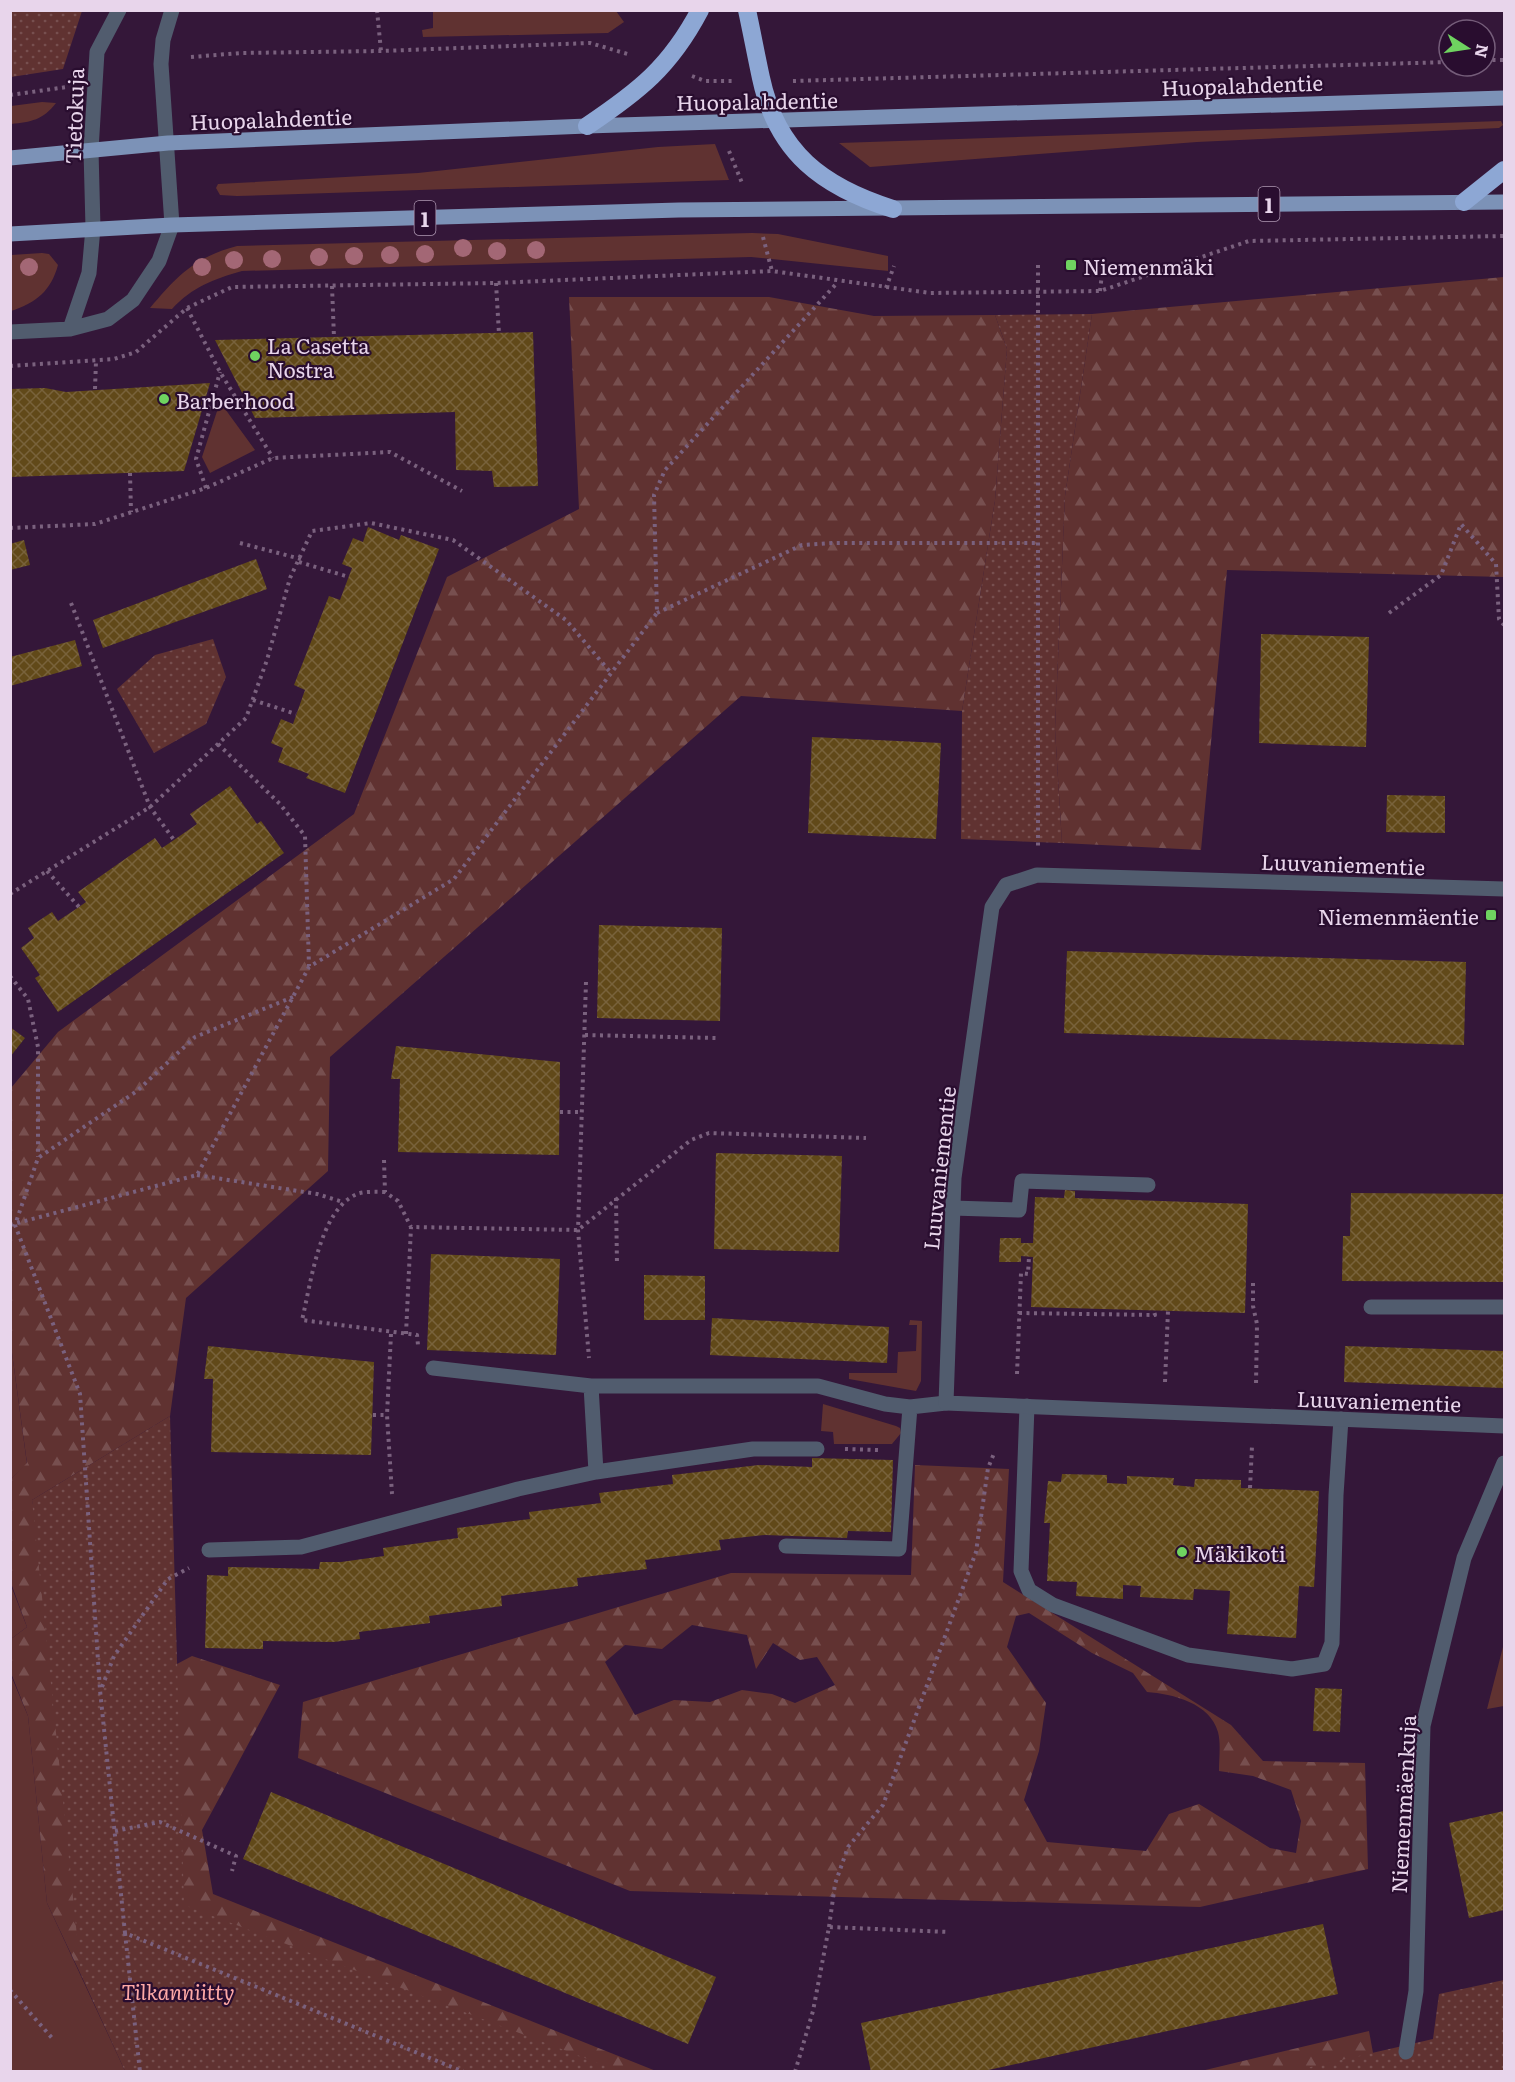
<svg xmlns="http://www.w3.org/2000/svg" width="1515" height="2082" font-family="Literata,serif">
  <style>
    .green { fill: #603231 }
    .forest { fill: url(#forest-firs); fill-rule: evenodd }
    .park { fill: url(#park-dots) }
    .building { fill: url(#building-cross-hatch) }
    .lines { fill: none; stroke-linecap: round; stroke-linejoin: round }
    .path { stroke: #7a617e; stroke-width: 4; stroke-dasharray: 3 4.5; stroke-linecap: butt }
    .lane { stroke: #515c6e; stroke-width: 15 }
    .street { stroke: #515c6e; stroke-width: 15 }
    .primary { stroke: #7c92b7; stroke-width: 15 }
    .highway { stroke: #8da7d4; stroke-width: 18 }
    .tree { fill: #a36775 }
    .poi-dot { fill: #6fd360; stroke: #290d2f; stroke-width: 2 }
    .labels { text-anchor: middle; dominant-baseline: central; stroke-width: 4.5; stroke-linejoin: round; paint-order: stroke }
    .shield { fill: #290d2f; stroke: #af99b3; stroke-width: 1.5 }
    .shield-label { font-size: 20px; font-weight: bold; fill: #e8d5eb }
    .street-label { font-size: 21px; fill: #e8d5eb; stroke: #290d2f }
    .poi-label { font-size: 21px; fill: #e8d5eb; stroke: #290d2f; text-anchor: start }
    .park-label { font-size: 21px; font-style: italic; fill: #fea9a6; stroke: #290d2f }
  </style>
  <defs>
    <pattern id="forest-firs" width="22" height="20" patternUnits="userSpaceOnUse" patternTransform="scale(1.5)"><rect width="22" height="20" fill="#603231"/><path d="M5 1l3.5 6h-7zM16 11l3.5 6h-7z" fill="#774f4f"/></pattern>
    <pattern id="park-dots" width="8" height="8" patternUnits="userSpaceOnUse" patternTransform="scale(1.5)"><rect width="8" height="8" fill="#603231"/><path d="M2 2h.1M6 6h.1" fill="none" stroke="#774f4f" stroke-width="1.8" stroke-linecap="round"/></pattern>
    <pattern id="building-cross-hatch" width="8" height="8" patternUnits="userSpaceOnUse" patternTransform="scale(1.5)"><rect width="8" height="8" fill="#614919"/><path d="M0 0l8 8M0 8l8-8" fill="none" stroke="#78623b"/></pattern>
  </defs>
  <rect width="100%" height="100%" fill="#341739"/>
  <path class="green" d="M433,10L616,11L624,22L608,33L423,37L422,30L433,28Z
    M42,102L56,103C43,120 31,122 11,124V106Z
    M1501,121L1503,125L1499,128L1197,142L870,167L839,143Z
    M715,144L729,180L237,196L220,195L216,188L218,184L418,173L658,147Z
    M752,233L778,234L888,256V271L751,257L242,271C214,279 192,287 172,309L150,308C177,276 195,257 237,246Z
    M42,253L49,254L58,265C51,291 36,303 11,311V255Z
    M220,402L255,450L210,473L202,457Z
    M910,1320L922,1321L921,1381L916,1391L849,1379V1373H897L898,1352L916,1351L917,1325H909Z
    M10,1338L27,1464L11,1479H10Z
    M823,1404L896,1426L900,1428L901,1433L892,1444H834L833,1432L821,1431Z
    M10,1583L27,1627L11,1639H10Z
    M1504,1643V1706L1487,1709Z
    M10,1673L28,1716L47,1903L125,2071H11Z"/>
  <path class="forest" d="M1504,277V577L1227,570L1201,850L1062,843L1055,729L1065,496L1092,314Z
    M569,297H769L874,316L995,315L1007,349L995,500L962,711L741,696L330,1057L328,1171L186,1298L170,1416L32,1500L101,1838L81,1975L47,1903L28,1716L11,1673V1639L27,1627L11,1583V1479L27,1463L10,1338L11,1088L58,1032L354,814L447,577L579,509Z
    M915,1465L1009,1469L1003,1582L1231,1725L1263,1761L1365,1763L1368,1869L1200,1907L630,1891L298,1758L303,1702L731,1573L911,1575ZM1029,1613L1092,1653L1133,1673L1147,1692C1173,1694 1210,1703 1218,1732C1221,1743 1219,1759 1219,1771L1253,1776L1291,1790L1301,1821L1296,1853L1270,1848L1199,1804L1169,1814L1146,1851L1047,1842L1024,1800L1039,1751L1046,1703L1007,1647L1016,1616ZM692,1625L747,1635L756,1669L773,1643L800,1660L817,1657L835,1685L795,1703L772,1694L742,1690L710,1702L674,1700L635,1715L605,1662L625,1645L662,1649Z
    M192,1656L280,1685L202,1830L213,1894L656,2071H241L176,2014L117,1696Z
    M1369,2031L1373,2053L1371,2071L1197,2072Z"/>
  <path class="park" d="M11,10L82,11L63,69L11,77Z
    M1092,314L1065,496L1055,729L1062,843L961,839L962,711L995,500L1007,349L995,315Z
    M213,639L226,677L206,724L154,753L117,689L155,655Z
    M170,1416L184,1905L619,2071H125L81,1975L32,1500Z
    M1504,1980V2071L1289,2072L1433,2039L1439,1994Z"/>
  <path class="building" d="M533,332L538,486L494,487L492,471L456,470L455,412L255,418L215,340Z
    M210,383L184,471L10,477V389L45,388L66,392Z
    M368,527L399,540L401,535L439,549L345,793L306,778L309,774L278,762L283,748L271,743L281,719L293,724L305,690L294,685L329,596L340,600L352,568L342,564L353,538L363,542Z
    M24,540L30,565L10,570V544Z
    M256,559L267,589L103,648L93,620Z
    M1261,634L1369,637L1366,747L1259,743Z
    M75,640L82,666L10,686V657Z
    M812,737L941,743L936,839L808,833Z
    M230,786L257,824L261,821L284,853L58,1012L35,978L40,975L21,948L34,938L28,928L52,912L58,921L79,907L86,902L78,892L155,838L162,848L174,840L197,824L190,814Z
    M1387,795L1445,796V833L1386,832Z
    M599,925L722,928L720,1021L597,1018Z
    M1067,951L1466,962L1464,1045L1064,1033Z
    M10,1027L25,1038L10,1057Z
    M396,1046L560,1062L559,1155L398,1152L400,1079H391Z
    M716,1153L842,1156L839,1252L714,1249Z
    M1065,1190L1075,1191V1198L1248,1204L1245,1313L1031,1307L1033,1257L1021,1256V1262H999L1000,1238H1021V1243H1033L1035,1197L1064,1198Z
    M1351,1193L1504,1194V1282L1342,1281L1343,1236H1350Z
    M431,1254L560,1259L556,1355L427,1350Z
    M644,1275L705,1276V1320H644Z
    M712,1318L889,1327L887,1363L710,1355Z
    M208,1346L374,1362L371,1455L211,1452L213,1379H204Z
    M1345,1346L1504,1351V1388L1344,1382Z
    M812,1458L893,1460L891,1532L848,1531L847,1538L765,1535L719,1540L721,1550L645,1560L647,1569L577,1578L578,1586L501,1596L502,1606L429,1616L430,1623L359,1632L360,1639L333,1642L263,1641V1649L205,1648L207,1575L228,1576V1567L319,1569L320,1562H341L384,1556L383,1548L458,1538L457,1528L530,1519L529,1512L601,1503L599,1493L673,1484L672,1475L759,1465L812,1467Z
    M1062,1474L1107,1475V1483L1127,1484V1476L1174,1478L1173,1485L1194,1487L1195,1479L1241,1480V1488L1319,1491L1314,1587L1299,1586L1296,1638L1227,1634L1230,1591L1194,1589L1193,1600L1140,1597L1141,1586L1123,1585V1599L1076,1596L1077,1582L1047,1581L1050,1523H1044L1048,1481L1061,1482Z
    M1315,1688L1342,1689L1340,1732L1313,1731Z
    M271,1792L716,1977L688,2044L243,1859Z
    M1504,1811V1910L1469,1918L1449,1823Z
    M1323,1924L1338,1994L979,2072H871L861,2023Z"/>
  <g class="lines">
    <path class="path" d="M377,10L381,51
      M191,57L241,53L381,51L590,43L631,55
      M1485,60H1504
      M692,76L705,81H732
      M793,81L1449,62
      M10,95L67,87
      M729,151L742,183
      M763,237L772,271
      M1038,265V847
      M496,283L499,334
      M332,286L334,338
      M886,288L894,266
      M1100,291L1103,265
      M187,308L220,372L273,458
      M10,366L114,359L136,352L187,308L232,287L496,283L772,271L930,293L1100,291L1249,241L1504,236
      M95,389L96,361
      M130,473L131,512
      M206,488L196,459L220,372
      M10,528L95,524L206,488L273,458L390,452L462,491
      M240,543L301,559
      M299,562L349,577
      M71,603L150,807L174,840
      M657,613L802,545L832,543H1037
      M1389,613L1441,575L1461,524L1496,564L1499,619L1504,625
      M253,700L296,714
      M218,744L280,804L305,836L309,966
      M47,871L79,907
      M10,894L150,807L246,718L267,660L290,578L312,531L371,523L453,540L566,620L611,673
      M10,976L28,999L38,1047V1157
      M586,982L578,1230L589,1358
      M293,997L195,1037L137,1091L38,1158L15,1225L80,1394L100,1690L125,1933L464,2072
      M585,1035L716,1038
      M560,1112H581
      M384,1160L385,1192L398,1201L411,1227
      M197,1175L317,1194L343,1202
      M385,1192C377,1192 365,1191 357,1194C319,1210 311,1284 302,1320L417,1335L418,1345
      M616,1198L617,1265
      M10,1225L197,1175L309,967L454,879L657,613L654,495L665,470L838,282
      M1253,1283V1306L1257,1324L1256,1385
      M1019,1313L1155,1315L1154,1311
      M391,1334L387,1415L392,1494
      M406,1334L411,1227L578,1230L691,1140L709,1133L866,1138
      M1017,1374L1021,1273L1028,1274L1029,1257
      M1165,1382L1168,1311
      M373,1415H387
      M845,1449L879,1450
      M1250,1488L1252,1446
      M102,1687L114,1656L168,1579L189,1568
      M115,1831L160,1822L236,1856L232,1871
      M829,1927L835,1884L848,1847L883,1805L976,1552L988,1468L995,1451
      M125,1933L140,2072
      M10,1990L52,2038
      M795,2072L813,2011L829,1927L949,1932"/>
    <path class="lane" d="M952,1208L1019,1210L1022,1181L1148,1185
      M1371,1307H1504
      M433,1368L591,1386H818L885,1404L910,1407L946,1403
      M591,1386L596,1472
      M1027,1406L1021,1571L1029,1590L1053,1605L1188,1655L1292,1669L1324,1664L1332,1643L1336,1495L1341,1419
      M786,1546L899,1549L910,1407
      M209,1550L301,1547L518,1489L596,1472L753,1449H817"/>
    <path class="street" d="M70,329L89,273L93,228L91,150L97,52L119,10
      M10,332L70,329L108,319L133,300L159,261L172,225L161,64L163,40L172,10
      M1504,889L1037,875L1006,885L992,907L954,1178L946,1403L1504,1426
      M1406,2052L1416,1991L1423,1726L1464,1558L1504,1463"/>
    <path class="primary" d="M10,158L168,143L587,126L1504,98
      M10,234L172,225L679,210L1504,202"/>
    <path class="highway" d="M747,10C752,33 756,55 761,78C777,153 823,187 893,209
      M587,126C639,91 670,67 700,10
      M1464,202L1504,170"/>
  </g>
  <g class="tree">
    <circle cx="463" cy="248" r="9"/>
    <circle cx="536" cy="250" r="9"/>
    <circle cx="497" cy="251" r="9"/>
    <circle cx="425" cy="254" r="9"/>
    <circle cx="390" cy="255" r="9"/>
    <circle cx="354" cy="256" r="9"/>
    <circle cx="319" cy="257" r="9"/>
    <circle cx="272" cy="259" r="9"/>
    <circle cx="234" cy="260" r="9"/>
    <circle cx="29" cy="267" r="9"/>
    <circle cx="202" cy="267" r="9"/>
  </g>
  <g class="poi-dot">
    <rect x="1065" y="259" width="12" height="12" rx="3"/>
    <circle cx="255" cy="356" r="6"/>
    <circle cx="164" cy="399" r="6"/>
    <rect x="1485" y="909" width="12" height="12" rx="3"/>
    <circle cx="1182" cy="1552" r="6"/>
  </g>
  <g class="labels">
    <g class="shield">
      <rect x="1258.5" y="187" width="21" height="34" rx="4.5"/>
      <rect x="414.5" y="201" width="21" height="34" rx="4.5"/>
    </g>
    <g class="shield-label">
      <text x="1269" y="204">1</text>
      <text x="425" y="218">1</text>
    </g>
    <g class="street-label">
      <text transform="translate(1242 84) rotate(-2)">Huopalahdentie</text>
      <text transform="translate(757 100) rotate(-1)">Huopalahdentie</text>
      <text transform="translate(73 116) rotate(-88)">Tietokuja</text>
      <text transform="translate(271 118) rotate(-2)">Huopalahdentie</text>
      <text transform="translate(1343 863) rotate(2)">Luuvaniementie</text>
      <text transform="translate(938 1168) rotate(-84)">Luuvaniementie</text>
      <text transform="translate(1379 1400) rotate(2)">Luuvaniementie</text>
      <text transform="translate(1402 1804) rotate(-87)">Niemenmäenkuja</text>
    </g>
    <g class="poi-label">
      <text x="1083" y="265">Niemenmäki</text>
      <text x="267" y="344">La Casetta<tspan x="267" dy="24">Nostra</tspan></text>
      <text x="176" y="399">Barberhood</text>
      <text x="1479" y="915" text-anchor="end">Niemenmäentie</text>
      <text x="1194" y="1552">Mäkikoti</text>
    </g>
    <g class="park-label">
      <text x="178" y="1990">Tilkanniitty</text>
    </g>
  </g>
  <rect width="1515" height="2082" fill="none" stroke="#e8d5eb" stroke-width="24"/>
  <g transform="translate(1467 48) rotate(102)"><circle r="28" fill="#290d2f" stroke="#755d7a" stroke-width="1.5"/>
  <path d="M0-4.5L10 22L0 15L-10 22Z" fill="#6fd360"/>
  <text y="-9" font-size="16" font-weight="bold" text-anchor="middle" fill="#e8d5eb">N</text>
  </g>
</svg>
